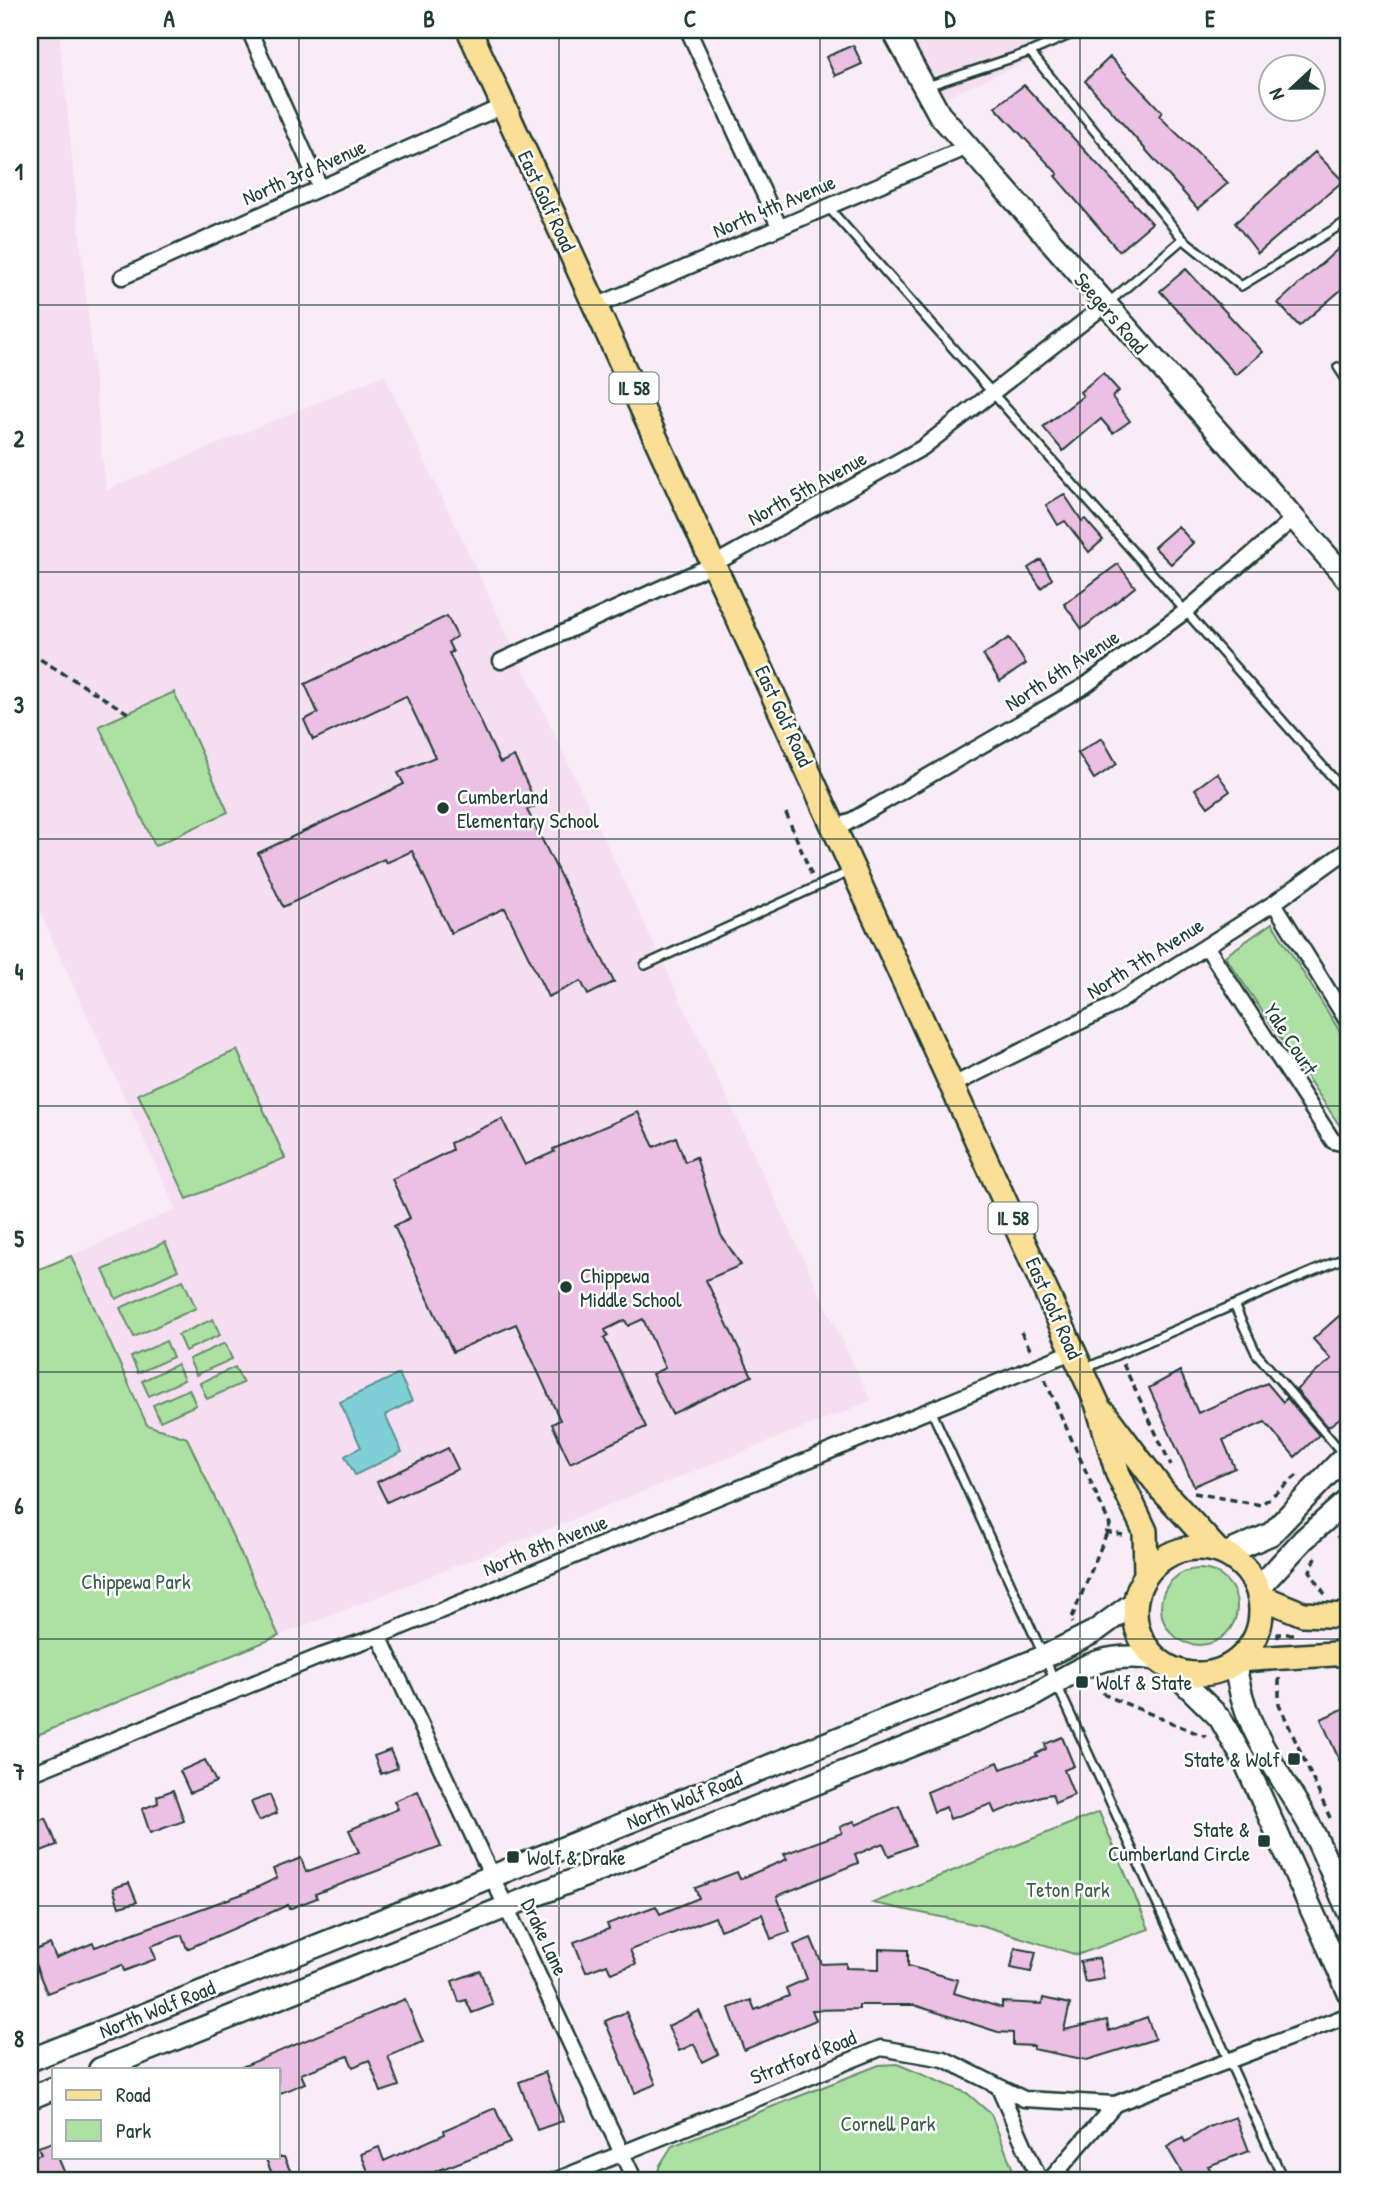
<svg xmlns="http://www.w3.org/2000/svg" width="1379" height="2211" font-family="'Patrick Hand',sans-serif">
  <style>
    .built { fill: #f5def1 }
    .green { fill: #ade1a3; stroke: #668f6c; stroke-width: 2 }
    .water { fill: #7fd0d6; stroke: #599595; stroke-width: 2 }
    .building { fill: #ecbfe4; stroke: #1f3d34; stroke-width: 2 }
    .lines { fill: none; stroke-linecap: round; stroke-linejoin: round }
    .lane-casing { stroke: #1f3d34; stroke-width: 12 }
    .street-casing { stroke: #1f3d34; stroke-width: 19 }
    .secondary-casing { stroke: #1f3d34; stroke-width: 26 }
    .primary-casing { stroke: #1f3d34; stroke-width: 28 }
    .path { stroke: #1f3d34; stroke-width: 3.5; stroke-dasharray: 7 5; stroke-linecap: butt }
    .lane { stroke: #fff; stroke-width: 7 }
    .street { stroke: #fff; stroke-width: 14 }
    .secondary { stroke: #fff; stroke-width: 21 }
    .primary { stroke: #fbdf96; stroke-width: 23 }
    .grid { fill: none; stroke: #1f3d34; stroke-width: 2; stroke-opacity: 0.55 }
    .poi-dot { fill: #1f3d34; stroke: #fff; stroke-width: 2.5 }
    .labels { text-anchor: middle; dominant-baseline: central; stroke-width: 5; stroke-linejoin: round; paint-order: stroke }
    .shield { fill: #fff; stroke: #627771; stroke-width: 2 }
    .shield-label { font-size: 19px; font-weight: bold; fill: #1f3d34 }
    .street-label { font-size: 21px; fill: #1f3d34; stroke: #fff }
    .poi-label { font-size: 21px; fill: #1f3d34; stroke: #fff; text-anchor: start }
    .park-label { font-size: 21px; fill: #3b5e4a; stroke: #fff }
    .neatline { fill: none; stroke: #1f3d34; stroke-width: 2.5 }
    .grid-label { font-size: 23px; text-anchor: middle; font-weight: bold; fill: #1f3d34 }
  </style>
  <rect width="100%" height="100%" fill="#f9ecf7"/>
  <filter id="ink" filterUnits="userSpaceOnUse"><feTurbulence type="fractalNoise" baseFrequency=".0143" numOctaves="2"/><feDisplacementMap in="SourceGraphic" scale="14" xChannelSelector="R" yChannelSelector="G"/><feConvolveMatrix kernelMatrix="1 2 1 2 8 2 1 2 1" color-interpolation-filters="sRGB"/></filter>
  <g filter="url(#ink)">
    <path class="built" d="M30,30H59L106,490L384,375L871,1401L279,1636L187,1438L147,1425L71,1256L176,1209L30,891Z
      M906,30H1098L946,97L923,68Z"/>
    <path class="green" d="M174,692L228,812L155,846L99,726Z
      M1272,923L1349,1046V1131L1340,1126L1225,956Z
      M237,1050L285,1158L187,1199L138,1094Z
      M165,1242L178,1270L116,1299L103,1270Z
      M71,1256L147,1425L187,1438L279,1636L30,1738V1273Z
      M183,1280L196,1308L134,1337L120,1308Z
      M213,1319L220,1335L185,1351L178,1335Z
      M166,1341L173,1357L138,1373L131,1357Z
      M225,1343L232,1359L196,1375L189,1359Z
      M177,1364L184,1380L149,1396L142,1381Z
      M235,1367L243,1383L207,1399L200,1383Z
      M189,1389L196,1405L160,1421L153,1405Z
      M1161 1607a38 38 0 1 1 76 0a38 38 0 1 1-76 0Z
      M1099,1812L1149,1929L1077,1955L984,1926L873,1903Z
      M897,2064L967,2093L991,2114L1013,2170L1012,2181H655L660,2165L672,2146L879,2065Z"/>
    <path class="water" d="M399,1374L412,1401L385,1415L402,1452L355,1475L345,1456L361,1447L340,1402Z"/>
    <path class="building" d="M853,45L862,64L835,76L826,57Z
      M1110,57L1162,112L1159,116L1228,183L1198,209L1085,81Z
      M1024,85L1152,223L1119,251L1055,176L1058,174L995,107Z
      M1315,152L1343,181L1258,253L1235,223Z
      M1349,239V283L1299,326L1278,303Z
      M1186,269L1263,352L1236,375L1160,291Z
      M1103,373L1119,391L1112,397L1130,421L1113,433L1101,419L1063,451L1043,427L1083,396L1080,392Z
      M1064,494L1082,521L1085,519L1103,540L1089,552L1065,521L1058,525L1046,505Z
      M1178,526L1193,543L1171,564L1154,547Z
      M1041,560L1052,579L1041,588L1028,568Z
      M1118,564L1135,587L1082,629L1064,604Z
      M447,616L457,636L448,642L453,652L449,653L500,763L514,756L537,805L527,810L614,982L588,995L581,981L548,997L505,908L451,933L412,851L386,863L384,859L283,907L258,853L404,784L398,773L435,757L406,696L313,740L304,720L318,713L305,684Z
      M1009,638L1026,664L1000,681L983,655Z
      M1102,738L1117,764L1094,779L1078,753Z
      M1217,773L1230,791L1208,807L1195,789Z
      M638,1112L654,1147L676,1137L685,1162L696,1157L721,1235L741,1265L706,1280L752,1376L672,1414L652,1374L665,1368L643,1319L628,1326L625,1320L605,1330L608,1336L604,1338L646,1427L570,1463L552,1424L560,1420L516,1324L453,1352L394,1226L410,1218L392,1179L452,1150L450,1143L502,1119L525,1165L554,1152L553,1149Z
      M1349,1307V1411L1328,1427L1296,1390L1331,1359L1313,1339Z
      M1180,1371L1198,1413L1267,1383L1283,1402L1287,1398L1319,1435L1295,1457L1265,1422L1223,1440L1235,1468L1194,1486L1149,1388Z
      M448,1448L458,1469L387,1502L377,1482Z
      M1349,1706V1782L1321,1719Z
      M1062,1737L1074,1766L1064,1770L1074,1795L1055,1803L1052,1794L1041,1796L995,1813L991,1804L950,1819L946,1807L934,1812L927,1792L998,1762L1001,1769L1037,1756L1036,1754L1046,1749L1045,1744Z
      M390,1750L398,1768L381,1774L374,1756Z
      M205,1760L216,1782L190,1793L180,1771Z
      M173,1790L184,1821L150,1833L142,1809L158,1803L157,1796Z
      M418,1791L441,1847L315,1894L317,1898L289,1909L288,1905L187,1949L182,1935L151,1946L156,1959L124,1971L122,1965L47,1993L30,1952L50,1944L56,1958L93,1943L95,1947L245,1893L277,1878L273,1869L301,1858L306,1872L359,1852L349,1830L398,1809L394,1801Z
      M270,1795L277,1813L259,1821L251,1802Z
      M899,1806L915,1845L889,1856L883,1843L855,1855L858,1863L777,1896L790,1932L771,1939L762,1914L720,1930L715,1917L630,1950L636,1964L611,1973L607,1964L586,1972L574,1942L609,1929L607,1924L656,1906L660,1914L699,1898L695,1888L737,1872L740,1879L787,1859L784,1854L842,1833L840,1827L854,1821L856,1825Z
      M46,1818L57,1845L30,1855V1824Z
      M129,1883L137,1902L119,1907L113,1888Z
      M811,1938L822,1964L846,1963V1968L879,1969V1949L908,1950V1966L958,1980L954,1993L1002,2008V2002L1042,2004L1043,1998L1070,2004L1064,2030L1107,2020L1109,2031L1147,2017L1155,2039L1087,2060L1033,2049L1034,2046L1013,2045V2033L998,2032L914,2005H859V2009L812,2010L816,2020L744,2050L729,2008L751,2000L755,2010L789,1996L786,1988L807,1979L794,1945Z
      M1015,1948L1036,1952L1031,1972L1011,1968Z
      M1099,1958L1104,1979L1085,1982L1080,1962Z
      M480,1971L493,2005L472,2013L466,2000L459,2002L452,1981Z
      M405,1999L423,2042L388,2056L399,2086L381,2092L369,2060L353,2067L348,2056L301,2074L305,2083L278,2094V2069H237Z
      M699,2011L718,2054L702,2062L694,2044L679,2051L668,2026Z
      M626,2012L656,2084L635,2093L605,2021Z
      M545,2072L563,2121L537,2130L519,2082Z
      M495,2108L510,2143L411,2181H372L361,2154L379,2147L384,2161L445,2134L444,2130Z
      M1236,2117L1249,2151L1208,2166L1217,2181H1187L1167,2147L1183,2138L1185,2142L1209,2127Z
      M53,2142L54,2157H58L68,2181H39L30,2158L41,2154L38,2147Z
      M265,2157H284L295,2181H275Z"/>
    <g class="lines">
      <g class="lane-casing">
        <path id="lane" d="M1030,52L1183,239
          M927,86L1030,52L1081,30
          M828,207L1349,796
          M1108,303L1183,239L1241,286L1349,220
          M1338,367L1349,384
          M645,965L851,871
          M1234,1305L1256,1353L1344,1455
          M1086,1368L1349,1256
          M931,1410L1284,2181"/>
      </g>
      <g class="street-casing">
        <path id="street" d="M249,30L320,187
          M688,30L779,226
          M122,277L503,106
          M596,306L968,147
          M501,661L714,564L922,448L1105,305
          M835,830L1086,685L1187,610L1293,519
          M1274,903L1349,1024
          M1206,946L1333,1141L1349,1145
          M953,1085L1112,1006L1274,903L1349,849
          M379,1636L635,2181
          M30,1774L321,1656L379,1636L1074,1351
          M998,2086L1040,2181
          M554,2181L881,2048L944,2059L1024,2099L1115,2104L1349,2015
          M1049,2181L1115,2104"/>
      </g>
      <g class="secondary-casing">
        <path id="secondary" d="M893,30L939,114L1349,581
          M1225,1554L1271,1534L1349,1452
          M1257,1590L1303,1540L1349,1499
          M1235,1662C1242,1726 1275,1765 1306,1819C1323,1848 1335,1882 1349,1913
          M1167,1666L1220,1718L1246,1764L1349,1993
          M30,2060L1046,1656L1094,1632L1135,1602
          M100,2069L1025,1700C1076,1673 1095,1650 1156,1659
          M30,2098L54,2088"/>
      </g>
      <g class="primary-casing">
        <path id="primary" d="M469,30L1097,1403L1118,1474L1145,1531L1146,1574
          M1105,1414L1162,1490L1217,1550
          M1135 1611a63 63 0 1 1 126 0a63 63 0 1 1-126 0Z
          M1259,1596L1303,1614L1349,1616
          M1238,1660L1349,1653"/>
      </g>
      <path class="path" d="M30,653L128,713
        M786,813L812,876
        M1021,1332L1031,1351
        M1123,1364L1171,1465
        M1045,1380L1110,1525L1071,1620L1073,1623
        M1194,1493L1261,1505L1300,1473
        M1105,1532L1123,1535
        M1337,1538L1349,1529
        M1316,1557L1310,1571L1326,1596
        M1278,1638V1634H1294
        M1279,1678V1704L1331,1820
        M1097,1682L1105,1695L1206,1737
        M1344,2034L1349,2046"/>
      <use href="#lane" class="lane"/>
      <use href="#street" class="street"/>
      <use href="#secondary" class="secondary"/>
      <use href="#primary" class="primary"/>
    </g>
  </g>
  <path class="grid" d="M299,30V2181M559,30V2181M820,30V2181M1080,30V2181M30,305H1349M30,572H1349M30,839H1349M30,1106H1349M30,1372H1349M30,1639H1349M30,1906H1349"/>
  <g class="poi-dot">
    <circle cx="443" cy="808" r="7"/>
    <circle cx="566" cy="1287" r="7"/>
    <rect x="1075" y="1675" width="14" height="14" rx="3.5"/>
    <rect x="1287" y="1752" width="14" height="14" rx="3.5"/>
    <rect x="1257" y="1834" width="14" height="14" rx="3.5"/>
    <rect x="506" y="1850" width="14" height="14" rx="3.5"/>
  </g>
  <g class="labels">
    <g class="shield">
      <rect x="609.5" y="372.5" width="49" height="31" rx="5"/>
      <rect x="988.5" y="1202.5" width="49" height="31" rx="5"/>
    </g>
    <g class="shield-label">
      <text x="634" y="388">IL 58</text>
      <text x="1013" y="1218">IL 58</text>
    </g>
    <g class="street-label">
      <text transform="translate(304 172) rotate(-24)">North 3rd Avenue</text>
      <text transform="translate(547 201) rotate(65)">East Golf Road</text>
      <text transform="translate(774 206) rotate(-23)">North 4th Avenue</text>
      <text transform="translate(1111 313) rotate(49)">Seegers Road</text>
      <text transform="translate(807 488) rotate(-29)">North 5th Avenue</text>
      <text transform="translate(1062 670) rotate(-33)">North 6th Avenue</text>
      <text transform="translate(784 716) rotate(65)">East Golf Road</text>
      <text transform="translate(1145 958) rotate(-32)">North 7th Avenue</text>
      <text transform="translate(1291 1039) rotate(57)">Yale Court</text>
      <text transform="translate(1054 1308) rotate(66)">East Golf Road</text>
      <text transform="translate(545 1545) rotate(-22)">North 8th Avenue</text>
      <text transform="translate(684 1800) rotate(-22)">North Wolf Road</text>
      <text transform="translate(545 1937) rotate(65)">Drake Lane</text>
      <text transform="translate(157 2009) rotate(-22)">North Wolf Road</text>
      <text transform="translate(803 2057) rotate(-22)">Stratford Road</text>
    </g>
    <g class="poi-label">
      <text x="457" y="796">Cumberland<tspan x="457" dy="24">Elementary School</tspan></text>
      <text x="580" y="1275">Chippewa<tspan x="580" dy="24">Middle School</tspan></text>
      <text x="1096" y="1682">Wolf &amp; State</text>
      <text x="1280" y="1759" text-anchor="end">State &amp; Wolf</text>
      <text x="1250" y="1829" text-anchor="end">State &amp;<tspan x="1250" dy="24">Cumberland Circle</tspan></text>
      <text x="527" y="1857">Wolf &amp; Drake</text>
    </g>
    <g class="park-label">
      <text x="136" y="1581">Chippewa Park</text>
      <text x="1068" y="1889">Teton Park</text>
      <text x="888" y="2123">Cornell Park</text>
    </g>
  </g>
  <rect width="1379" height="2211" fill="none" stroke="#fff" stroke-width="77"/>
  <rect x="52" y="2068" width="228" height="91" fill="#ffffff" stroke="#a5b1ae" stroke-width="2"/>
  <rect x="66" y="2090" width="35" height="10" fill="#fbdf96" stroke="#a5b1ae" stroke-width="2"/>
  <text x="116" y="2102" font-size="21" fill="#1f3d34">Road</text>
  <rect x="66" y="2120" width="35" height="21" fill="#ade1a3" stroke="#a5b1ae" stroke-width="2"/>
  <text x="116" y="2138" font-size="21" fill="#1f3d34">Park</text>
  <g transform="translate(1292 88) rotate(248)"><circle r="33" fill="#ffffff" stroke="#a5b1ae" stroke-width="2"/>
  <path d="M0-5L12 26L0 18L-12 26Z" fill="#1f3d34"/>
  <text y="-10" font-size="19" font-weight="bold" text-anchor="middle" fill="#1f3d34">N</text>
  </g>
  <rect x="38" y="38" width="1302" height="2134" class="neatline"/>
  <g class="grid-label">
    <text x="169" y="27">A</text>
    <text x="429" y="27">B</text>
    <text x="690" y="27">C</text>
    <text x="950" y="27">D</text>
    <text x="1210" y="27">E</text>
    <text x="19" y="180">1</text>
    <text x="19" y="447">2</text>
    <text x="19" y="713">3</text>
    <text x="19" y="980">4</text>
    <text x="19" y="1247">5</text>
    <text x="19" y="1514">6</text>
    <text x="19" y="1780">7</text>
    <text x="19" y="2047">8</text>
  </g>
</svg>
